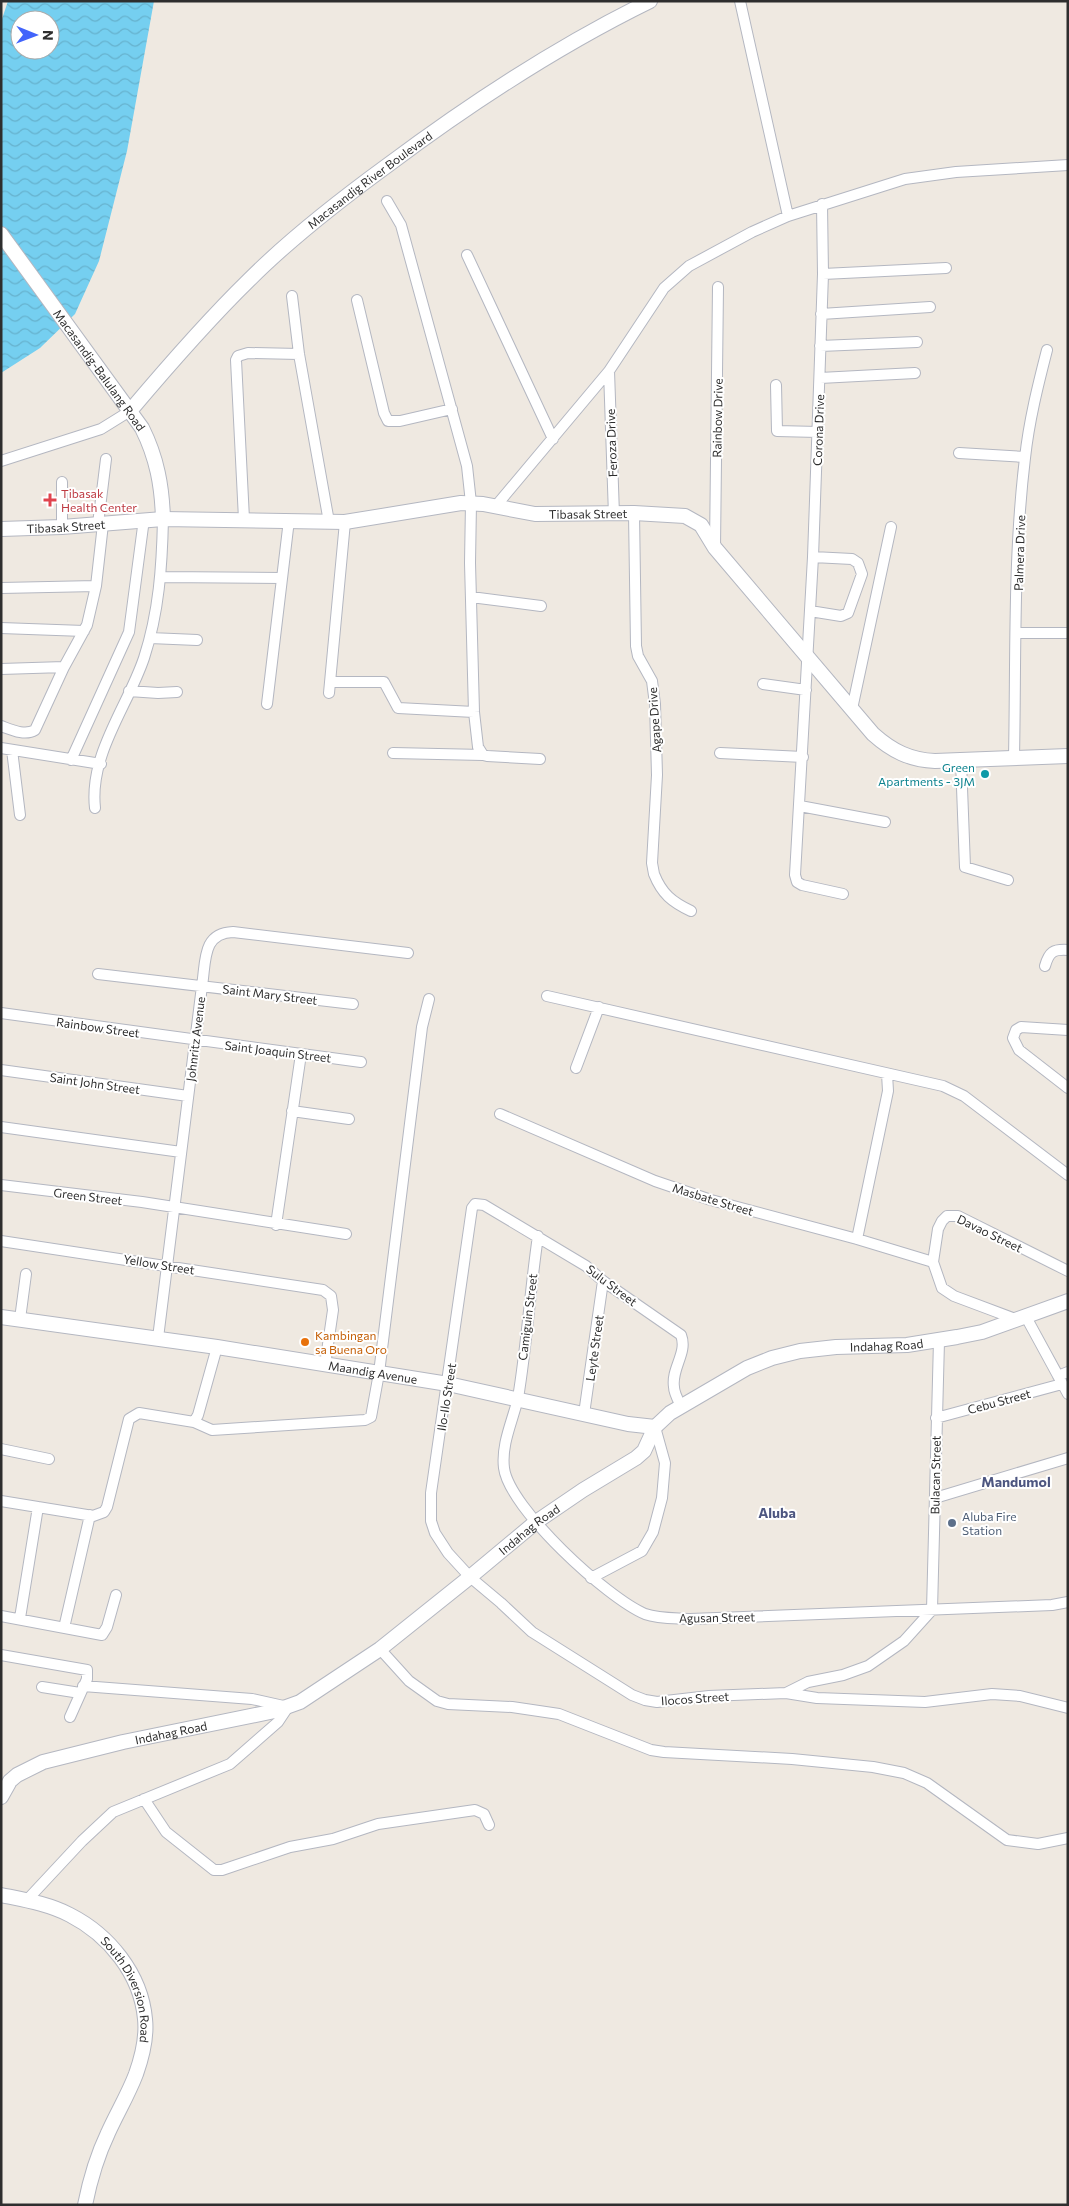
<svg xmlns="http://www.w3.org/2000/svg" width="1069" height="2206" font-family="Commissioner,sans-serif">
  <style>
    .water { fill: url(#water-waves); fill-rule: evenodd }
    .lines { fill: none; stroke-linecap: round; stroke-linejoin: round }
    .street-casing { stroke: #b4b7c1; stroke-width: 12 }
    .secondary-casing { stroke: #b4b7c1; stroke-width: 16 }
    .street { stroke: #fff; stroke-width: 10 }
    .secondary { stroke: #fff; stroke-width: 14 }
    .health-dot { fill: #e0444e; stroke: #fff; stroke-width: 2 }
    .culture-dot { fill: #0f9aa8; stroke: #fff; stroke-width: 2 }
    .food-dot { fill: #e8710a; stroke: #fff; stroke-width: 2 }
    .service-dot { fill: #5c6f8a; stroke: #fff; stroke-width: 2 }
    .labels { text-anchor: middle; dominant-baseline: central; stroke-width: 4; stroke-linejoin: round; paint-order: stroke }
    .street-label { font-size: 12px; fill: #2e2e2e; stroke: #fff }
    .health-label { font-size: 12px; fill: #be3a42; stroke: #fff; text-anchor: start }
    .culture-label { font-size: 12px; fill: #0d838f; stroke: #fff; text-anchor: end }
    .food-label { font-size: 12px; fill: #c56008; stroke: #fff; text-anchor: start }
    .service-label { font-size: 12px; fill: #4e5e75; stroke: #fff; text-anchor: start }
    .neighbourhood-label { font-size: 14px; font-weight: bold; fill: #4d5680; stroke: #fff }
  </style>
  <defs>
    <pattern id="water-waves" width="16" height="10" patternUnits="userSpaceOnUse" patternTransform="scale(1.25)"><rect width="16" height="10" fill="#75cff0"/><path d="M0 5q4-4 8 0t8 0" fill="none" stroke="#66b2ce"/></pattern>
  </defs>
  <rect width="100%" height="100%" fill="#efe9e1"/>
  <path class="water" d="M8,1H154L127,151L99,261L75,314L40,348L1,373V22ZM20,20H50V50H20Z"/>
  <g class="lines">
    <g class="street-casing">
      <path id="street" d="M740,1L788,216
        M387,201L401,225L467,466L471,503L470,563L474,712L478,747L483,755L487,756L540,759
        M822,204L823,274L813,557L795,875L797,882L802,885L843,894
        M467,255L553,439
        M823,274L946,268
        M292,296L299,354L329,522
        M357,300L384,413L388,421H400L452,409
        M821,314L930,307
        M820,346L917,342
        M609,371L614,515
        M820,378L915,373
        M776,385L777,431L818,432
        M959,453L1025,457
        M1,461L101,429L130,411
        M62,482V527
        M495,507L609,371L664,288L689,266L752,232L788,216L905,179L956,172L1068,165
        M634,513L636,646L638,656L652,681L655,704L657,775L652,863L654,874C662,894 672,902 691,911
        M244,519L236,360L238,356L248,353L299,354
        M98,524L106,459
        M715,547L718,287
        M160,577L282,578
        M1,588L96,586
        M471,597L541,606
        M810,611L841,616L848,613L862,574L858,563L852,559L813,557
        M1,628L84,631
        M1017,633H1068
        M150,638L197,640
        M1,669L64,667
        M330,682H384L398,708L474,712
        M763,684L806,690
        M129,691L158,693L177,692
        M329,693L345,522
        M267,704L289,520
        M852,709L891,527
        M1,726C12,730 25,736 35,730L64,667L87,625L96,586L103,524
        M1,748L101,764
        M12,750L20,815
        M393,753L483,755
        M720,753L803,757
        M1014,758C1016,658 1013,557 1025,458C1029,421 1038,385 1047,350
        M71,760L129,632L144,519
        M961,761L965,867L1008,880
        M800,806L885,822
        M95,808C89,754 128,706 144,658C159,612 162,566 163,519
        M1045,966C1049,952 1053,949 1068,950
        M98,974L353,1004
        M547,996L943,1086L964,1096L1068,1175
        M1,1013L361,1062
        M1068,1030L1021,1027L1016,1030L1013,1038L1019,1050L1068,1088
        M576,1068L599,1007
        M1,1070L188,1096
        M292,1111L349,1119
        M500,1114L655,1181L711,1200L857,1239L933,1262
        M1,1127L181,1152
        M1,1185L142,1202L346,1234
        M276,1225L301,1054
        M538,1236C530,1290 527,1344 518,1398C513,1420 501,1444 504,1468C509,1508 607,1598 645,1614C659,1619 676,1618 690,1619L1052,1605L1068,1602
        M857,1239L888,1091L887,1074
        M1,1241L323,1290L331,1296L333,1310L325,1365
        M1026,1317L1068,1394
        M20,1319L26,1274
        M1018,1320L954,1296L942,1288L933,1262L938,1229L942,1221L947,1216H958L1068,1271
        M158,1338L202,986C206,961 202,933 233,932L408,953
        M1058,1376L1068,1372
        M681,1406C678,1400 674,1393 674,1387C671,1368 688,1353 681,1335L603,1281L586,1266L484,1205L475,1204L472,1208L431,1493V1521L435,1533L448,1553L470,1577L501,1603L532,1632L632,1695L645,1700L657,1702L709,1696L786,1693L808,1682L843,1675L868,1666L904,1641L932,1610L939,1341
        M584,1414L603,1281
        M936,1418L1062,1384
        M194,1422L212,1430L365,1420L371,1417L379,1373L422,1027L429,999
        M1,1449L49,1459
        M935,1498L1068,1458
        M1,1501L93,1516L104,1512L107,1507L129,1419L139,1413L194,1422L198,1415L217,1347
        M591,1578L642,1551L653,1532L662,1498L665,1463L655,1427
        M1,1616L102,1635L107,1627L116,1595
        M20,1618L38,1507
        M64,1628L90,1515
        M380,1649L409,1681L437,1701L448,1704L512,1707L559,1714L651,1750L664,1752L792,1759L873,1767L904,1773L927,1783L1007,1840L1038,1844L1068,1838
        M1,1655L87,1670V1679L70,1717
        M42,1687L80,1693
        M786,1693L817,1698L925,1702L992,1694L1020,1696L1068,1708
        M144,1799L166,1832L214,1870H222L290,1847L333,1839L378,1824L475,1810L484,1814L489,1825
        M27,1900L82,1841L113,1812L230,1764L278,1722L288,1707L252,1699L83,1686"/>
    </g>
    <g class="secondary-casing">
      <g id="secondary">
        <path id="s1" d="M1,234L142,428C157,458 162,486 163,519"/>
        <path id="s2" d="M130,411C168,366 207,321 249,280C292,237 340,200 388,165C471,103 558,46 650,1"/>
        <path id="s3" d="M1,529L62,527L163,519L345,522L461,503L483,504L535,514L634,513L685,516L701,525L715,548L873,734C892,751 910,760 935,761L1068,756"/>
        <path id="s4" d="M1,1317L217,1347L448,1384L628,1424L655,1427"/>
        <path id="s5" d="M1,1797L10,1781L17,1775L43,1762L123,1742L275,1711L300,1702L380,1649L470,1577L536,1522L583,1490L636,1458L644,1451L655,1427L670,1413L747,1368L772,1358L800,1351L836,1347L907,1345L957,1337L982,1332L1068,1301"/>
        <path id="s6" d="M1,1895C25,1900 49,1904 70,1915C109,1935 141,1974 145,2019C147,2037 142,2057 136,2074C128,2095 117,2113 108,2133C97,2156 90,2180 85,2205"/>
      </g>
    </g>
    <use href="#street" class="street"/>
    <use href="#secondary" class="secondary"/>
  </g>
  <path class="health-dot" d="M47.5 492.5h5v5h5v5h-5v5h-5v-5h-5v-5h5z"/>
  <circle class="culture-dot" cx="985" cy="774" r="5"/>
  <circle class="food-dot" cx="305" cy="1342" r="5"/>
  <circle class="service-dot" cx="952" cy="1523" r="5"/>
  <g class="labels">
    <g class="street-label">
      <text stroke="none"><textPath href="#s2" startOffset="334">Macasandig River Boulevard</textPath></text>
      <text stroke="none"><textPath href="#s1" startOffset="168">Macasandig-Balulang Road</textPath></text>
      <text transform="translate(717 418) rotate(-89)">Rainbow Drive</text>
      <text transform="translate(818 430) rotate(-88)">Corona Drive</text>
      <text transform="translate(611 443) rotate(-92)">Feroza Drive</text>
      <text stroke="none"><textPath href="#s3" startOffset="590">Tibasak Street</textPath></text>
      <text stroke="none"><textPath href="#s3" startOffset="65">Tibasak Street</textPath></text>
      <text transform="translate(1019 553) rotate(-88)">Palmera Drive</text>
      <text transform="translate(654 720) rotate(-94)">Agape Drive</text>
      <text transform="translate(270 994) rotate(7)">Saint Mary Street</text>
      <text transform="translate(98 1027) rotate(8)">Rainbow Street</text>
      <text transform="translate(195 1039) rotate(-83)">Johnritz Avenue</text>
      <text transform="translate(278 1051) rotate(7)">Saint Joaquin Street</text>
      <text transform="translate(95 1083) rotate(8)">Saint John Street</text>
      <text transform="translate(88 1196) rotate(7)">Green Street</text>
      <text transform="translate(713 1199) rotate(17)">Masbate Street</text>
      <text transform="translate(990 1233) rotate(26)">Davao Street</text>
      <text transform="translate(159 1264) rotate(9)">Yellow Street</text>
      <text transform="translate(612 1285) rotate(37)">Sulu Street</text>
      <text transform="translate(527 1317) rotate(-83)">Camiguin Street</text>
      <text stroke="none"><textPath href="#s5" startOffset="1026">Indahag Road</textPath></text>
      <text transform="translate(594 1348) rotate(-82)">Leyte Street</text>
      <text stroke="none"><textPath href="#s4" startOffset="376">Maandig Avenue</textPath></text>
      <text transform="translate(446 1397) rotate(-81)">Ilo-Ilo Street</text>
      <text transform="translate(999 1401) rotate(-15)">Cebu Street</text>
      <text transform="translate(935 1475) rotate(-89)">Bulacan Street</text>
      <text stroke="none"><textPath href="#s5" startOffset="608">Indahag Road</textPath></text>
      <text transform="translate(717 1617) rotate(-1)">Agusan Street</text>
      <text transform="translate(695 1698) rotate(-4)">Ilocos Street</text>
      <text stroke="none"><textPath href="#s5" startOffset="188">Indahag Road</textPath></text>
      <text stroke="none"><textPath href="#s6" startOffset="171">South Diversion Road</textPath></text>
    </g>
    <g class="health-label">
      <text x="61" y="493">Tibasak<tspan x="61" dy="14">Health Center</tspan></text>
    </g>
    <g class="culture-label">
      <text x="975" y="767">Green<tspan x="975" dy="14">Apartments - 3JM</tspan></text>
    </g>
    <g class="food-label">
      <text x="315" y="1335">Kambingan<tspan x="315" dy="14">sa Buena Oro</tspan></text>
    </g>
    <g class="service-label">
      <text x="962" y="1516">Aluba Fire<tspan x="962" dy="14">Station</tspan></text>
    </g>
    <g class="neighbourhood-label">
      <text x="1016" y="1481">Mandumol</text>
      <text x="777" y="1512">Aluba</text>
    </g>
  </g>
  <rect width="1069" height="2206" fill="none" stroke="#2e2e2e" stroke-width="5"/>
  <g transform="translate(35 35) rotate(91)"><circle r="24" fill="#ffffff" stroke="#ababab"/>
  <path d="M0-4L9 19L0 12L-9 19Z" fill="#4264fb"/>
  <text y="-8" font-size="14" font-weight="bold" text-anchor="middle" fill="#2e2e2e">N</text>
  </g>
</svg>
